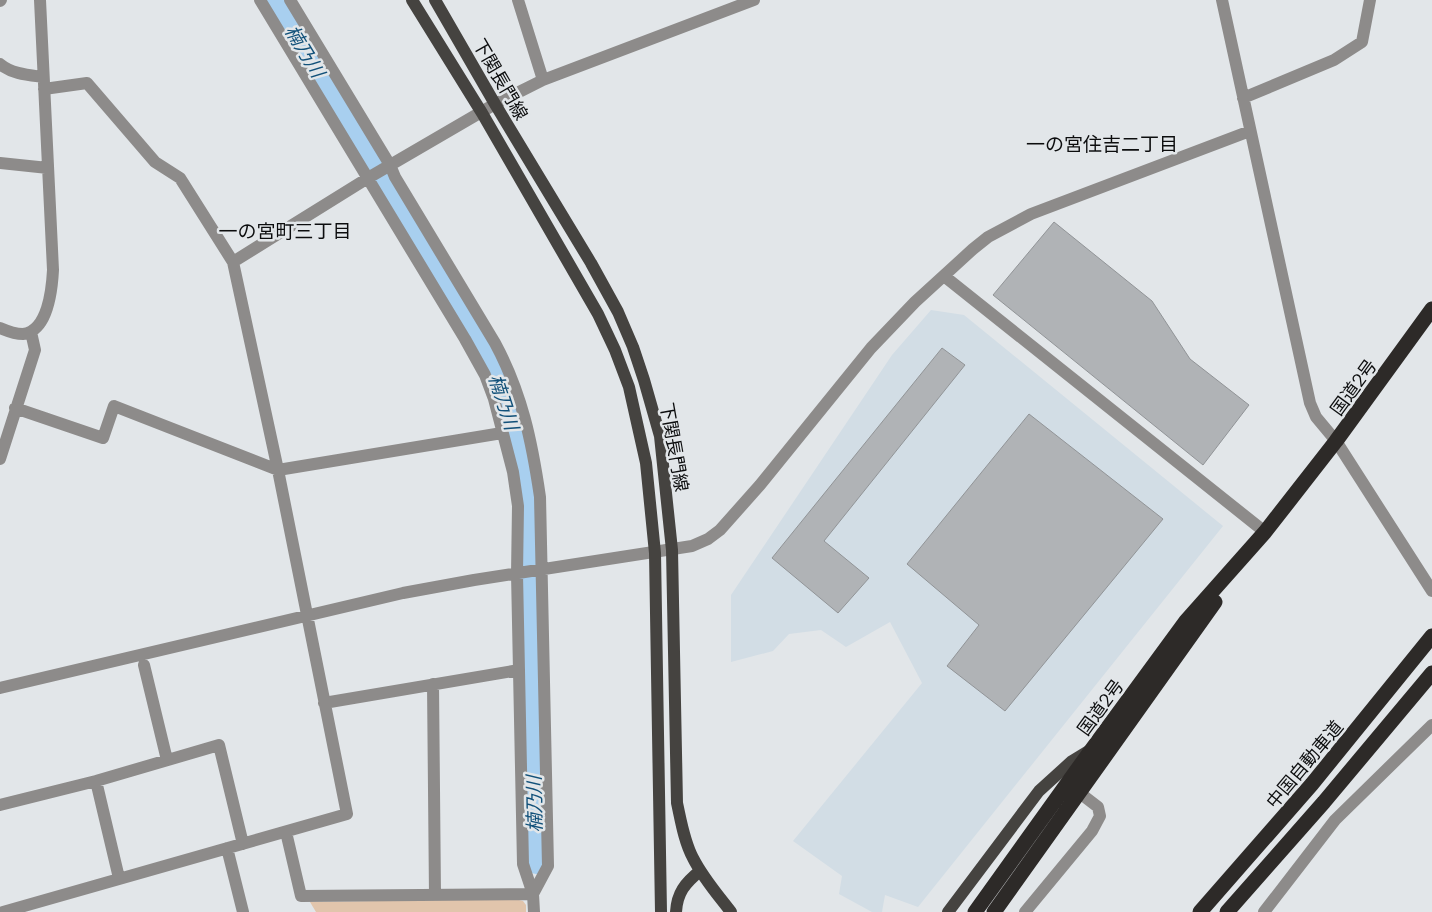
<svg xmlns="http://www.w3.org/2000/svg" width="1432" height="912" font-family="Manrope,'Noto Sans JP',sans-serif">
  <style>
    .built { fill: #d2dde5 }
    .green { fill: #e1c5ac }
    .lines { fill: none; stroke-linecap: round; stroke-linejoin: round }
    .river { stroke: #a8cfef; stroke-width: 22 }
    .building { fill: #b0b3b6; stroke: #919497 }
    .minor { stroke: #8d8b8a; stroke-width: 12 }
    .major { stroke: #454340; stroke-width: 12 }
    .highway { stroke: #2d2a28; stroke-width: 15 }
    .labels { text-anchor: middle; dominant-baseline: central; stroke-width: 5; stroke-linejoin: round; paint-order: stroke }
    .street-label { font-size: 18px; fill: #0c0d0e; stroke: #e2e6e9 }
    .water-label { font-size: 19px; font-style: italic; fill: #12517a; stroke: #e2e6e9 }
    .neighbourhood-label { font-size: 19px; fill: #0c0d0e; stroke: #e2e6e9 }
  </style>
  <rect width="100%" height="100%" fill="#e2e6e9"/>
  <path class="built" d="M931,310L964,315L1223,526L918,907L885,895L882,912H872L839,894L842,876L793,841L922,683L890,622L846,647L821,630L789,634L773,651L731,662V595L892,355Z"/>
  <path class="green" d="M515,899L523,901L526,905V912H316L310,902Z"/>
  <g class="lines">
    <path class="river" d="M275,0L489,358C509,406 522,446 528,498L536,863"/>
  </g>
  <path class="building" d="M1054,222L1152,301L1190,359L1249,405L1203,465L993,295Z
    M942,348L965,365L824,541L869,578L838,613L772,558Z
    M1029,414L1163,519L1005,711L947,666L979,625L907,564Z"/>
  <g class="lines">
    <path class="minor" d="M260,0L465,339L485,375L494,399L513,472L518,506L517,574L523,864L533,894L534,912
      M290,0L390,165L395,177L495,343C522,393 532,442 540,497L548,866L533,894
      M518,0L543,80
      M1222,0L1310,403L1316,417L1336,441L1432,591
      M0,1L1,0
      M0,64C12,74 28,75 43,77
      M1243,98L1334,60L1362,42L1370,0
      M0,163L48,168
      M233,262L368,178L495,104L543,80L754,0
      M944,276L1265,532
      M0,328C7,331 15,334 23,334C48,331 52,289 53,270L40,0
      M15,408L103,438L114,406L278,470L502,433
      M0,459L35,350L31,332
      M144,665L167,760
      M433,684L435,895
      M0,688L403,593L474,580L692,546L708,539L720,530L760,485L871,348L915,302L973,249L988,237L1031,214L1250,131
      M324,703L519,670
      M96,781L119,878
      M0,805L96,781L219,745L243,844
      M286,832L301,896L533,894
      M227,848L243,912
      M3,912L347,814L278,470L233,262L180,178L155,162L87,83L44,89
      M1025,912L1092,831L1100,816L1098,807L1072,787
      M1264,912L1335,820L1432,725"/>
    <path class="major" d="M412,0L482,113L598,314L615,350L629,387L646,463L655,553L661,912
      M435,0L495,104L591,263L618,312L633,347L644,380L660,436L672,550L677,803C681,821 684,841 693,858C703,878 718,895 731,912
      M676,912C677,893 685,883 700,871
      M948,912L1039,791L1072,761L1090,750"/>
    <path class="highway" d="M975,912L1092,749L1186,621L1265,532L1336,441L1432,309
      M994,912L1215,602
      M1200,912L1312,784L1432,636
      M1227,912L1324,802L1432,673"/>
  </g>
  <g class="labels">
    <g class="street-label">
      <text transform="translate(501 79) rotate(60)">下関長門線</text>
      <text transform="translate(1353 387) rotate(-54)">国道2号</text>
      <text transform="translate(675 447) rotate(80)">下関長門線</text>
      <text transform="translate(1100 707) rotate(-54)">国道2号</text>
      <text transform="translate(1304 764) rotate(-50)">中国自動車道</text>
    </g>
    <g class="water-label">
      <text transform="translate(305 51) rotate(59)">楠乃川</text>
      <text transform="translate(504 402) rotate(72)">楠乃川</text>
      <text transform="translate(534 804) rotate(-91)">楠乃川</text>
    </g>
    <g class="neighbourhood-label">
      <text x="1102" y="144">一の宮住吉二丁目</text>
      <text x="285" y="231">一の宮町三丁目</text>
    </g>
  </g>
</svg>
